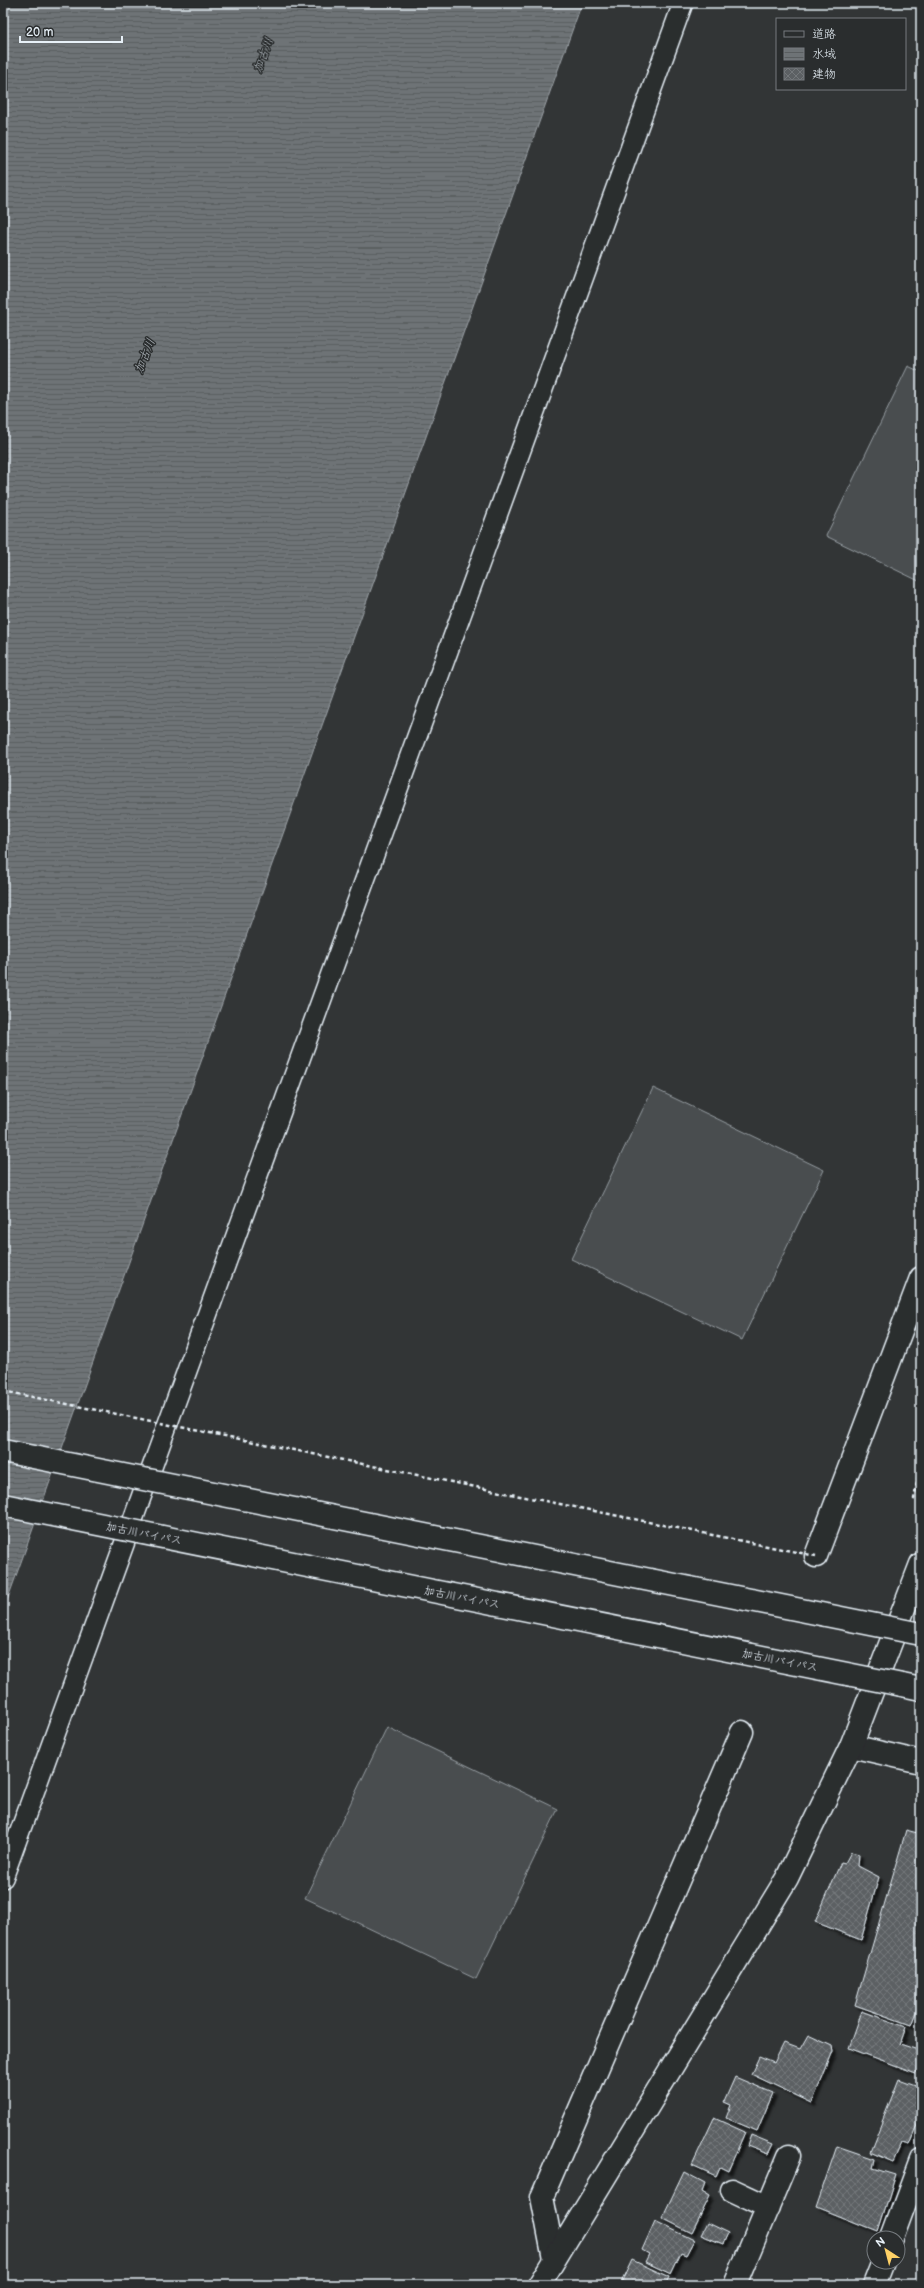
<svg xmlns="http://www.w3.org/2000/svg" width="924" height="2288" font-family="'Balsamiq Sans','Klee One',sans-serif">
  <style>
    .garden { fill: #494d4f; stroke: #989fa4 }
    .water { fill: url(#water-rules); stroke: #9fa5aa }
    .building { fill: url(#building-cross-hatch); stroke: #e8f1f8; filter: url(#shadow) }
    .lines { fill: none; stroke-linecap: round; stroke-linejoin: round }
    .lane-casing { stroke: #e8f1f8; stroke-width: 22 }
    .street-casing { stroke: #e8f1f8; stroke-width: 25 }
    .secondary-casing { stroke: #e8f1f8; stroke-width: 25 }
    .highway-casing { stroke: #e8f1f8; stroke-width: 25 }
    .path { stroke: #e8f1f8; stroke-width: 2.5; stroke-dasharray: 4 3; stroke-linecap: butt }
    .lane { stroke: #2a2d2e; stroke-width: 19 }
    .street { stroke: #2a2d2e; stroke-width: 22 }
    .secondary { stroke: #2a2d2e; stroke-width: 22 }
    .highway { stroke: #2a2d2e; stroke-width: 22 }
    .highway-bridge-casing { stroke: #e8f1f8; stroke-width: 25; stroke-linecap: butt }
    .path-bridge { stroke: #e8f1f8; stroke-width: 2.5; stroke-dasharray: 4 3; stroke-linecap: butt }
    .highway-bridge { stroke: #2a2d2e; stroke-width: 22 }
    .labels { text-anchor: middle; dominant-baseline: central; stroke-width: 3; stroke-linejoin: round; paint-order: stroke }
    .street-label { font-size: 11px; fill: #e8f1f8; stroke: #2a2d2e }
    .water-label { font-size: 12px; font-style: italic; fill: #b1b8be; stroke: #2a2d2e }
  </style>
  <defs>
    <pattern id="water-rules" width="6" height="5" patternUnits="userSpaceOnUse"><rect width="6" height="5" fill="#6e7376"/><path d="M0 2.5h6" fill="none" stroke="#5a5e60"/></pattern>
    <pattern id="building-cross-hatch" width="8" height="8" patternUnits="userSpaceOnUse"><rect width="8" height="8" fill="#5c6063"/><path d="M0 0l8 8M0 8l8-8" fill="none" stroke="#73777a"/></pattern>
    <filter id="shadow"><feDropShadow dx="3.5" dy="3.5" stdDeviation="1" flood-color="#0009"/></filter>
  </defs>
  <rect width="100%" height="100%" fill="#323536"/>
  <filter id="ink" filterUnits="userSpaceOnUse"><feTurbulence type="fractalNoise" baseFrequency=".025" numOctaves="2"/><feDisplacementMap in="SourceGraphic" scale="8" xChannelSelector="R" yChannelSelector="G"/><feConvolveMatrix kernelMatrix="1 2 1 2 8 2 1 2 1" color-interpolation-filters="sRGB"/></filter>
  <g filter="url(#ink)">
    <path class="garden" d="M908,366L921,372V582L826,536Z
      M653,1088L824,1170L742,1340L571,1259Z
      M387,1727L558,1809L476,1979L305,1898Z"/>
    <path class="water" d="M3,3H582L3,1612Z"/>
    <path class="building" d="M906,1830L921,1834V1999L911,2025L855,2005Z
      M851,1852L859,1854L858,1866L879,1877L861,1940L815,1922L841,1862L845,1863Z
      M862,2011L906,2027L900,2044L921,2051V2058L916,2073L849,2048Z
      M808,2035L832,2046L833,2051L812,2103L751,2074L759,2057L774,2063L784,2043L800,2049Z
      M735,2077L773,2093L757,2131L726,2118L731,2105L724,2102Z
      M899,2079L921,2087V2115L909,2144L902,2142L893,2162L870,2152Z
      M714,2118L745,2132L728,2171L720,2167L716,2176L692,2165Z
      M751,2135L773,2144L768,2154L747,2146Z
      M837,2146L875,2159L873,2168L896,2175L878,2232L816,2207Z
      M684,2172L705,2183L702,2191L710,2196L692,2233L662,2218Z
      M655,2221L694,2240L686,2255L681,2253L671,2274L645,2262L649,2254L642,2250Z
      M707,2223L728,2233L723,2244L701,2235Z
      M632,2260L669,2277L665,2285H620Z"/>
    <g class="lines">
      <g class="lane-casing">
        <path id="lane" d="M3,1878L683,3"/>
      </g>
      <g class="street-casing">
        <path id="street" d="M816,1556L921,1278
          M851,1746L921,1762
          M732,2190L768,2207
          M892,2238L921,2160
          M554,2259L542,2197L742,1732
          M735,2285L789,2156
          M874,2285L883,2262"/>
      </g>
      <g class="secondary-casing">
        <path id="secondary" d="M539,2285L787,1878L851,1746L921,1564"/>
      </g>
      <g class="highway-casing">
        <path id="highway" d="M902,1685L921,1689"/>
      </g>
      <path class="path" d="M921,1462L914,1499L921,1501"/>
      <use href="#lane" class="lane"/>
      <use href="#street" class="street"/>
      <use href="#secondary" class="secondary"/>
      <use href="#highway" class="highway"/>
      <g class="highway-bridge-casing">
        <path id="highway-bridge" d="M3,1451L921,1634
          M3,1505L902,1685"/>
      </g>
      <path class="path-bridge" d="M3,1391L816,1556"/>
      <use href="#highway-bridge" class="highway-bridge"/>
    </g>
  </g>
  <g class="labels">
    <g class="street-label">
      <text transform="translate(144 1533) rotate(11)">加古川バイパス</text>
      <text transform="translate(462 1597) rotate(11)">加古川バイパス</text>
      <text transform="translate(780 1660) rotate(11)">加古川バイパス</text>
    </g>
    <g class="water-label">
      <text transform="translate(263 55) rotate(-69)">加古川</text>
      <text transform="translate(145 356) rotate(-68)">加古川</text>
    </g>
  </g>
  <rect width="924" height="2288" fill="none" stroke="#2a2d2e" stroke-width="16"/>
  <rect x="8" y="8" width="908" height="2272" fill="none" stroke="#e8f1f8" stroke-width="1.5" filter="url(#ink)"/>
  <rect x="776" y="18" width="130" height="72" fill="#2a2d2e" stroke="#767b7f"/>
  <rect x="784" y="31" width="20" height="6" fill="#2a2d2e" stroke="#767b7f"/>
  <text x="812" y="38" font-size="12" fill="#e8f1f8">道路</text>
  <rect x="784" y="48" width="20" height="12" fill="url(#water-rules)" stroke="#767b7f"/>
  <text x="812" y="58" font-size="12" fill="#e8f1f8">水域</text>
  <rect x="784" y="68" width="20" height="12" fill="url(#building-cross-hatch)" stroke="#767b7f"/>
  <text x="812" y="78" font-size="12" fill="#e8f1f8">建物</text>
  <g transform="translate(886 2250) rotate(324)"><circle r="19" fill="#2a2d2e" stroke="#767b7f"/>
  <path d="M0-3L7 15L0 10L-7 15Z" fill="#ffd166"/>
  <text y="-6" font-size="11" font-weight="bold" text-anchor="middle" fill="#e8f1f8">N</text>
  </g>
  <path d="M20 36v6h102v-6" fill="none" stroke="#e8f1f8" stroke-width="2"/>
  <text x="26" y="36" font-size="12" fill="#e8f1f8" stroke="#2a2d2e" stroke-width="3" paint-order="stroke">20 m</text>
</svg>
